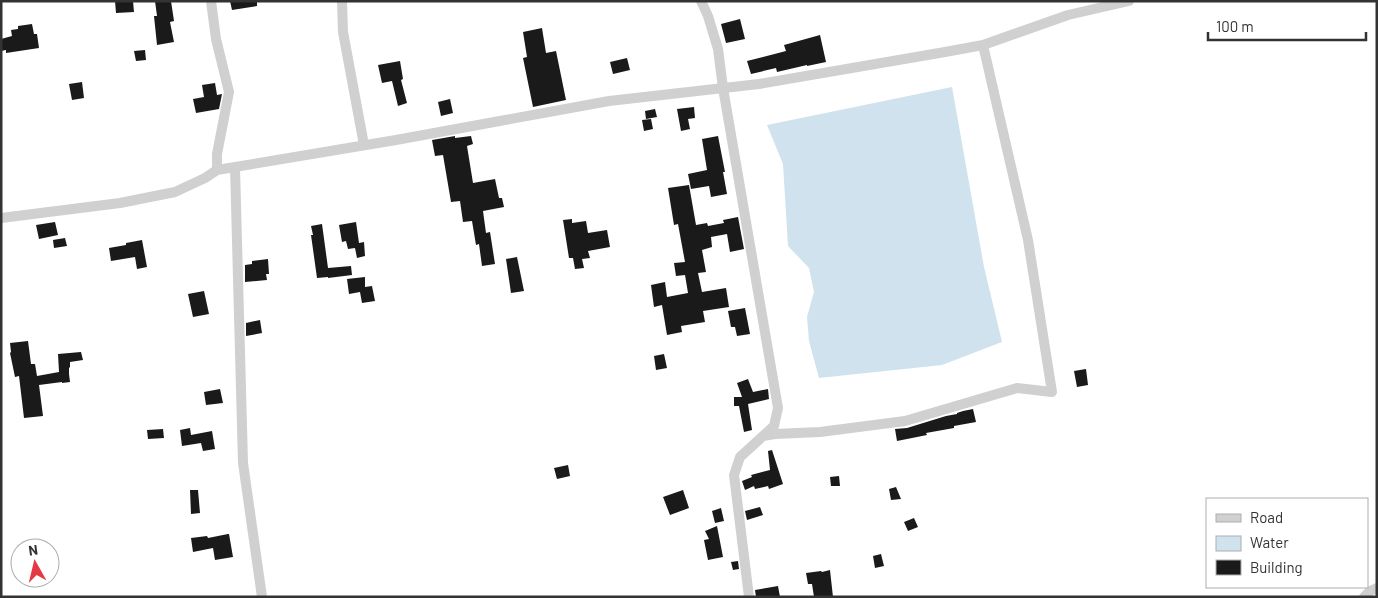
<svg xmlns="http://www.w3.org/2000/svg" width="1378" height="598" font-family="Barlow,sans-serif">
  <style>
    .water { fill: #cfe2ee }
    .building { fill: #1a1a1a }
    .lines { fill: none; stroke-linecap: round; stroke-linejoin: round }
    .street { stroke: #d0d0d0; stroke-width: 10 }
  </style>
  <rect width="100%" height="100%" fill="#fff"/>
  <path class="water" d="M952,87L984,267L1002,342L942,365L819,378L809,341L807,317L814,292L809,268L788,246L783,164L767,125Z"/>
  <path class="building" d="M115,1H133L134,12L116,13Z
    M155,1H171L174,21L170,22L174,42L157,45L154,16H157Z
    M230,1H257V6L232,10Z
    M740,19L745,39L726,43L721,24Z
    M32,24L34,34H37L39,48L6,53V50L1,51V39L12,36L11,30L18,29V26Z
    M542,28L546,53L556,51L566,100L533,107L523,58L527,57L523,32Z
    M820,35L826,62L807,66V65L777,72L776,68L751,74L747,61L786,51L784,45Z
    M145,50L146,60L136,61L134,51Z
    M627,58L630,70L613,74L610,62Z
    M400,61L403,79L401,80L407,103L398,106L392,81L382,83L378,65Z
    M82,82L84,98L72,100L69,84Z
    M215,83L217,95L222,94L219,109L196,113L193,99L204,97L202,85Z
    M450,99L453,113L441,116L438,102Z
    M694,107L695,118L688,119L690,129L681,131L677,109Z
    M655,109L657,117L646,119L645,111Z
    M651,119L653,129L644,131L642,120Z
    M455,136V138L471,136L473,144L467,146L473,183L495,179L499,198H502L504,207L483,211L486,233L490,232L495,264L482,266L479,244L476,245L472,221L463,222L460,201L451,202L443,155L435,156L432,140Z
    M718,136L725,172H723L727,194L711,197L709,186L691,189L688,174L707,170L702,139Z
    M689,185L696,225L707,223L708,226L724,223L723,220L738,217L744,249L730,252L727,234L711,237L712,247L702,250L706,272L698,273L702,292L726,288L729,307L703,311L705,322L681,326L682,332L667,335L662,305L654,307L651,285L665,282L667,297L688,293L685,275L676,276L674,263L685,262L678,224L674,225L668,188Z
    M572,219V223L586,221L588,233L607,230L610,247L588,251L590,258L582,259L584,268L575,269L573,258H569L563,220Z
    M55,222L58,235L39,239L36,225Z
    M356,222L359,243L364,242L365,256L357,258L355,248L348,249L346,241L342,242L339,225Z
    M322,224L328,268L351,266L352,275L328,278V277L317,278L311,235H313L311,226Z
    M65,238L67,246L54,248L53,240Z
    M142,240L147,267L137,269L135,257L111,261L109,248L126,245V243Z
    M517,257L524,291L511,293L506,259Z
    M268,259L269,274H266L267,280L245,282V265L252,264V261Z
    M365,277V287L372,286L375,301L362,303L360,292L349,294L347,279Z
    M204,291L209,314L193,317L188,294Z
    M745,308L750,334L737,336L735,327H731L728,311Z
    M260,320L262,333L246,336V323Z
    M28,341L31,364H35L37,376L59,372L58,354L81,352L83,360L70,362V367L69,368V374L70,382L62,383V382L39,385L43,416L24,418L19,376L15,377L10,353L11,352L10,343Z
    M664,354L667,368L656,370L654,356Z
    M1086,369L1088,385L1077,387L1074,371Z
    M748,379L753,392L768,389L769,399L748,404L752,430L744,432L739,406H734V397H742L737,383Z
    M220,389L223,403L206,405L204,392Z
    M973,409L976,422L954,426V428L926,433L927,435L897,441L895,429L907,428L946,416L957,414V413L963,411Z
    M190,428L191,435L212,431L215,449L203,451L201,443L182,446L180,430Z
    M163,429L164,438L148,439L147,430Z
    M772,450L783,484L769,489L768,486L755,489L754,486L745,490L742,481L752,477L751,475L770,470L768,451Z
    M568,465L570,476L557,479L554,468Z
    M839,476L840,486H831L830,477Z
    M896,487L901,499L891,500L889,489Z
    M190,490H198L200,513L191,514Z
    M683,490L689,508L670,515L663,497Z
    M760,507L763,515L747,520L745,511Z
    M721,508L724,521L715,523L712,511Z
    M914,518L918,527L908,531L904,522Z
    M717,526L723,557L708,560L704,540L709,539L705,531Z
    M228,534H229L233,557L215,560L213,548L193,552L191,538L207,536L208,538Z
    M881,554L884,566L875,568L873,556Z
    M738,561L739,569L733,570L731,562Z
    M830,570L833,597H814L812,584H808L806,573L821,571L822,572Z
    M778,586L780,597H756L755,590Z"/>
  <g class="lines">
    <path class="street" d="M342,1L343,32L364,145
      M701,1L708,16L718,49L723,88L778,408L774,426L740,457L734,475L749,597
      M235,167L243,463L262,597
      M217,170L396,140L609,101L759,84L945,52L983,45L1068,15L1129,1
      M1,218L120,203L175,192L205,178L217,170V154L229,92L216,39L211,1
      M763,436L775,434L820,432L905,421L1017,388L1052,392L1028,240L983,45
      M1364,597L1370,591L1377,588"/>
  </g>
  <rect width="1378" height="598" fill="none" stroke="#333333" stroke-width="5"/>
  <rect x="1206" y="498" width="162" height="90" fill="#ffffff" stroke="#adadad"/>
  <rect x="1216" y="514" width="25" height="8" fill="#d0d0d0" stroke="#adadad"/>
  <text x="1250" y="523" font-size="15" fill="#333333">Road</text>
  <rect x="1216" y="536" width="25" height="15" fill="#cfe2ee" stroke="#adadad"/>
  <text x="1250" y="548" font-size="15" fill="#333333">Water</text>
  <rect x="1216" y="560" width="25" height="15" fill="#1a1a1a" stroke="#adadad"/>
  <text x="1250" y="573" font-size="15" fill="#333333">Building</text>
  <g transform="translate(35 563) rotate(352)"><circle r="24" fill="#ffffff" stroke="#adadad"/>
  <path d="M0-4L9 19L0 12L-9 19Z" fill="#e63946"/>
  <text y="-8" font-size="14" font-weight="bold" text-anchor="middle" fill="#333333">N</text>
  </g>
  <path d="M1208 32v8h158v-8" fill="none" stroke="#333333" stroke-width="2.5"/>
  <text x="1216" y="32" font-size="15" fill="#333333" stroke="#ffffff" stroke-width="4" paint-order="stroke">100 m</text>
</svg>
